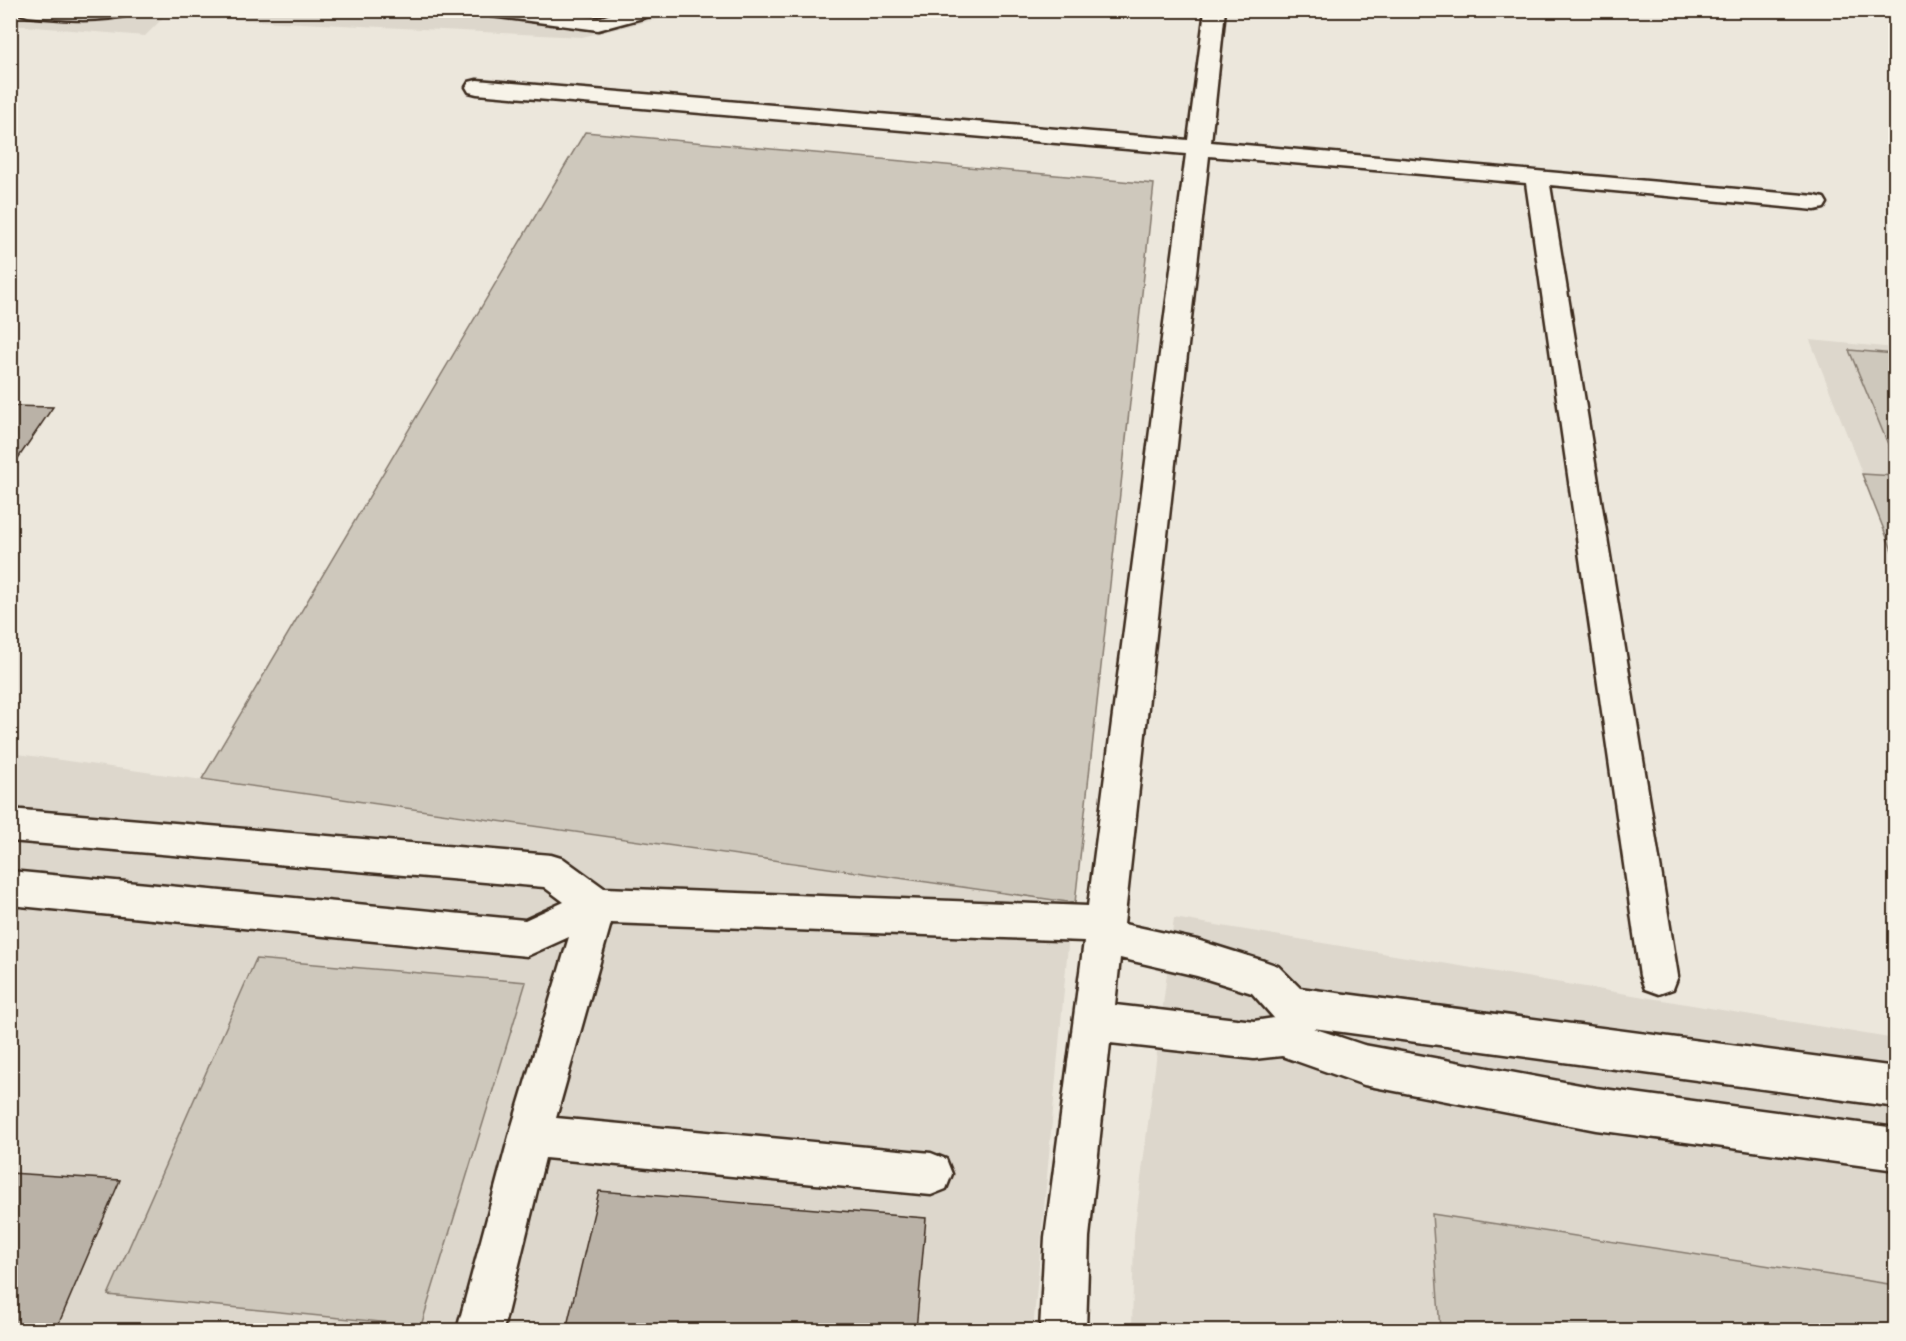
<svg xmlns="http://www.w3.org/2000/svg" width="1906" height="1341" font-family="'Comic Neue',sans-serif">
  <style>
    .built { fill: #ddd7cc }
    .green { fill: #cec8bc; stroke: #84796d; stroke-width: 1.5 }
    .building { fill: #bab2a7; stroke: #3b2a1e; stroke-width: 1.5 }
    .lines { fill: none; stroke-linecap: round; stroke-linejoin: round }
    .minor-casing { stroke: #3b2a1e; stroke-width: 5 }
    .minor { fill: #f7f3e8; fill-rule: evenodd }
  </style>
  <rect width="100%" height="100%" fill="#ece7dc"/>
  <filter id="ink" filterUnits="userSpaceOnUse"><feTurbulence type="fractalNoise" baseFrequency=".0167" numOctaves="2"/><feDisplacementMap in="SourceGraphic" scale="12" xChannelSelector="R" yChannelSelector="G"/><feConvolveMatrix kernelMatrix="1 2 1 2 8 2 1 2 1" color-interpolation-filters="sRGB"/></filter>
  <g filter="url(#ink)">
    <path class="built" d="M10,11H692L582,37L165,16L145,36L11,25Z
      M1810,340L1895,348V558L1862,473Z
      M11,753L1075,903L1070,924L1033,1330H11Z
      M1174,918L1895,1039V1330H1132L1134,1234Z"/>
    <path class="green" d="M585,132L1154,184L1075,903L202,779Z
      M1849,350L1895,354V461Z
      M1862,474L1895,476V558Z
      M256,959L526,982L421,1326L108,1295Z
      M1432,1214L1895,1285V1330H1440Z"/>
    <path class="building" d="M541,10H601L596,17Z
      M10,406L53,407L10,470Z
      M10,1173L120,1180L56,1330H10Z
      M599,1191L926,1218L916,1330H566Z"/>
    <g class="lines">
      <g class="minor-casing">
        <path id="minor" d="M18,10H136L133,14C98,23 64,20 28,16L21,14Z
          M481,10H542L598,18L625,10H660L657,14L598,30L491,16L484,14Z
          M1205,10H1225L1211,142L1815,196L1824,198L1827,203L1824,208L1815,210L1550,185L1678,976L1673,989L1659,994L1645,989L1640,976L1526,183L1209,156L1124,924L1197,940L1264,961L1278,966L1300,988L1896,1067V1107L1313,1028L1364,1045L1596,1088L1896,1128V1170L1596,1130L1364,1085L1282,1056L1254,1059L1110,1043L1089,1237L1086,1330H1040L1045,1237L1084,941L611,923L556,1118L931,1153L946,1159L952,1174L946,1189L931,1195L545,1158L503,1330H457L509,1136L569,937L527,956L10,905V871L525,920L564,902L544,887L10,841V809L551,855L564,859L604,888L1088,906L1186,154L477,94L469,92L466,87L469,82L477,80L1188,140ZM1120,958L1197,976L1252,993L1274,1018L1254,1021L1115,1005Z"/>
      </g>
      <use href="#minor" class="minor"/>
    </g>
  </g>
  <rect width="1906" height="1341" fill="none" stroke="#f7f3e8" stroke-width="36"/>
  <rect x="18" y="18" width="1870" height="1305" fill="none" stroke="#3b2a1e" stroke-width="2" filter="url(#ink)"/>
</svg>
